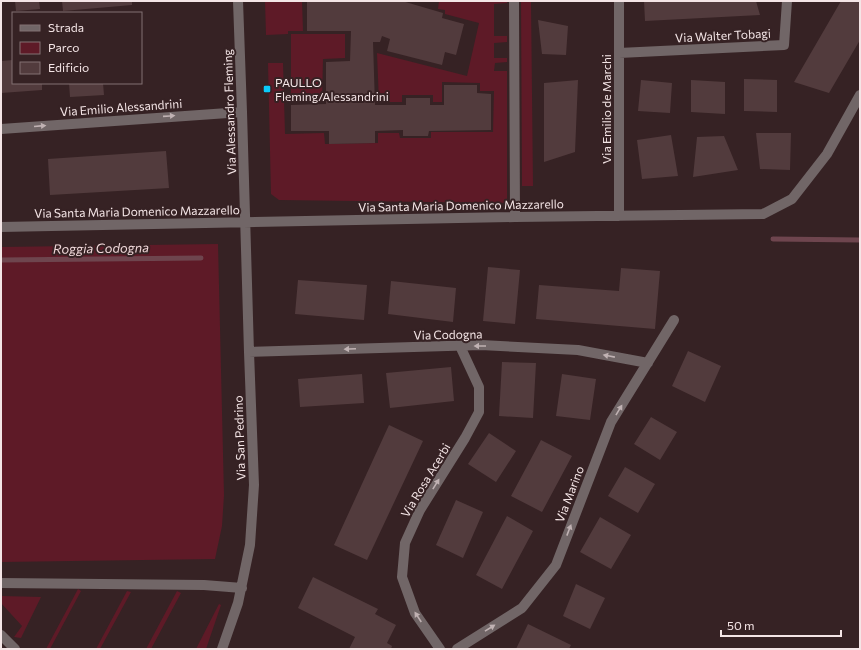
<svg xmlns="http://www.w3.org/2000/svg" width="861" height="650" font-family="Commissioner,sans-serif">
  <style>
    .green { fill: #5e1a27 }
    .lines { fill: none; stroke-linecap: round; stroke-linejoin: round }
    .stream { stroke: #6e454e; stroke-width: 5 }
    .building { fill: #523b3d }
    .minor { stroke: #716667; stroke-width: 10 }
    .oneway { fill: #c0b2b3 }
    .poi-dot { fill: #0bcafa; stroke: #362224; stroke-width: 1.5 }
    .labels { text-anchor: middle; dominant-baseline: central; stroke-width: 4; stroke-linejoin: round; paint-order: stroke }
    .street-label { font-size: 12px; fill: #f4e5e6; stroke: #362224 }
    .poi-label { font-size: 12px; fill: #f4e5e6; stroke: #362224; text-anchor: start }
    .water-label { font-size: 13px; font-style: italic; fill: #f0d8da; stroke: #362224 }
  </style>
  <rect width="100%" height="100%" fill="#362224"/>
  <path class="green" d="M265,1H302L303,31H288V34L266,35Z
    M439,1H507V3L494,4V36H507V42L494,43V58H507V62L495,63L494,71H507V203L279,200L271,194L268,63H283L285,134L324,133L325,144L378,143V133H399L400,138H431V132H493L494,91H480V83L442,82V102H433V95H402V102H379L377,53L467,76L479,23L445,14V10L438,9Z
    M521,1H531L533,186H522Z
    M291,34H345V58L323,59L322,99L291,101Z
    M218,244L224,495L222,526L215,559L1,562V247Z
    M78,589L81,591L50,649H46Z
    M127,591L131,592L100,649H96Z
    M177,591L181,593L151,649H146Z
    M1,596L41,597L21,638L14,637L22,626L1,603Z
    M219,604L221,605L206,649H196Z"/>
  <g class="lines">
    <path class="stream" d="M773,239L860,240
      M1,260L201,258"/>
  </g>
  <path class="building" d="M15,1H39L40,9L16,11Z
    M62,1H132V5L63,11Z
    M307,1H402L443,13L442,18L464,24L456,55L445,52L442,65L387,51L390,39L382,36L380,42H373L375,105H406V98H430V105H444V85H477V93L491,94V130L429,131L428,136H403V130L375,131V143L329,144V131H291V105L326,104V62L350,61L351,31H307Z
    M644,1H756L760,15L645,21Z
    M841,1H860V40L829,93L794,82Z
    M538,20L568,26L566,55L542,54Z
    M13,60V83H42V90L1,93V61Z
    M744,79L777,80V112L744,111Z
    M578,80L575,152L544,162V83Z
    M641,80L672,83L670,113L638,111Z
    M691,80L725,82V114L691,112Z
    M69,83H103L104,95L70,97Z
    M756,133H791L790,170L760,169Z
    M671,135L678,176L642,179L637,140Z
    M724,136L738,170L693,177L697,137Z
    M166,151L169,188L50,195L48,159Z
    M488,267L520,270L515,324L483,321Z
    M621,268L660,271L655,329L536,319L539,285L619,291Z
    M298,280L367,285L364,320L295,314Z
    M391,281L456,288L453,322L388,314Z
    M688,351L721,366L705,402L672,386Z
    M502,362L536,363L533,418L499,416Z
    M451,367L454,401L390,408L386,373Z
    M362,374L364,403L300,407L298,379Z
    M562,374L596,379L590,420L556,416Z
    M651,417L677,432L660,460L634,444Z
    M389,425L423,441L367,560L334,545Z
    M489,433L516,451L496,482L468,464Z
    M541,440L572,456L542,512L511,496Z
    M625,467L655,484L638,513L608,496Z
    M456,500L483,512L463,558L436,545Z
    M507,516L533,531L502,589L476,575Z
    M600,517L631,535L611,569L580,552Z
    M313,577L378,609L375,614L396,625L387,643L392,646L391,649H349L355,637L298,608Z
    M576,584L605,598L590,629L563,616Z
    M528,624L571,645L569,649H516Z"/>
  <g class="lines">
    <path class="minor" d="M514,1L515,217
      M619,53L784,45L787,1
      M1,129L242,112
      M619,216V1
      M1,227L515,217L763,214L792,199L827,154L860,95
      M249,352L481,345L578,350L648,363
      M1,583L204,585L242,588
      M1,635L15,649
      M222,649L238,603L250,545L254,485L249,352L242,112L238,1
      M440,649L415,613L402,577L405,543L420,510L465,438L479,412V387L460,346
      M457,649L522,608L556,565L611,422L674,320"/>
  </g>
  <defs><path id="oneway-solid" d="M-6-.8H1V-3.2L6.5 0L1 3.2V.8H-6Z"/></defs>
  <g class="oneway">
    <use href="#oneway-solid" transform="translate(169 116) rotate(-4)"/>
    <use href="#oneway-solid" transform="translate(40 126) rotate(-5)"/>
    <use href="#oneway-solid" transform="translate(480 346) rotate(-180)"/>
    <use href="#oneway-solid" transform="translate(350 349) rotate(178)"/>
    <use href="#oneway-solid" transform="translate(609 356) rotate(-169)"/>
    <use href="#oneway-solid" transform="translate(619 410) rotate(-59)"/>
    <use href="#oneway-solid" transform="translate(436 484) rotate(-58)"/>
    <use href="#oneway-solid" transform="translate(569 530) rotate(-69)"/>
    <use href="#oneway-solid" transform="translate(418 617) rotate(-123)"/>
    <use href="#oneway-solid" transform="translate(490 628) rotate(-32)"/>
  </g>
  <rect class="poi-dot" x="263" y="85" width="8" height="8" rx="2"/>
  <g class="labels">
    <g class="street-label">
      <text transform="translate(723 35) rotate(-3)">Via Walter Tobagi</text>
      <text transform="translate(121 107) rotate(-4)">Via Emilio Alessandrini</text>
      <text transform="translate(606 109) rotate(-90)">Via Emilio de Marchi</text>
      <text transform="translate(229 112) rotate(-92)">Via Alessandro Fleming</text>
      <text transform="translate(461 205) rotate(-1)">Via Santa Maria Domenico Mazzarello</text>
      <text transform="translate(137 211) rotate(-1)">Via Santa Maria Domenico Mazzarello</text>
      <text transform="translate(448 334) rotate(-1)">Via Codogna</text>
      <text transform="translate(239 438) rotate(-92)">Via San Pedrino</text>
      <text transform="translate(425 480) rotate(-59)">Via Rosa Acerbi</text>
      <text transform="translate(569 494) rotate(-69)">Via Marino</text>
    </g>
    <g class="poi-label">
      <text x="275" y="82">PAULLO<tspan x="275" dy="14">Fleming/Alessandrini</tspan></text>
    </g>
    <g class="water-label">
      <text transform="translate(101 248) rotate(-1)">Roggia Codogna</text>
    </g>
  </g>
  <rect width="861" height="650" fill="none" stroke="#f4e5e6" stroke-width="4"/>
  <rect x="12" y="12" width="130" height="72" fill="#362224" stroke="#827072"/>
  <rect x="20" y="25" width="20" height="6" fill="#716667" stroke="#827072"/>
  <text x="48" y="32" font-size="12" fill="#f4e5e6">Strada</text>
  <rect x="20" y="42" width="20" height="12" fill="#5e1a27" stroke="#827072"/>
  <text x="48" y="52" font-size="12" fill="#f4e5e6">Parco</text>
  <rect x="20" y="62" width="20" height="12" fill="#523b3d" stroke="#827072"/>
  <text x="48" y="72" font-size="12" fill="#f4e5e6">Edificio</text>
  <path d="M721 630v6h120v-6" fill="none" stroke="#f4e5e6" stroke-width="2"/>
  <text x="727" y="630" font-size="12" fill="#f4e5e6" stroke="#362224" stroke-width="3" paint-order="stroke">50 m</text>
</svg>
